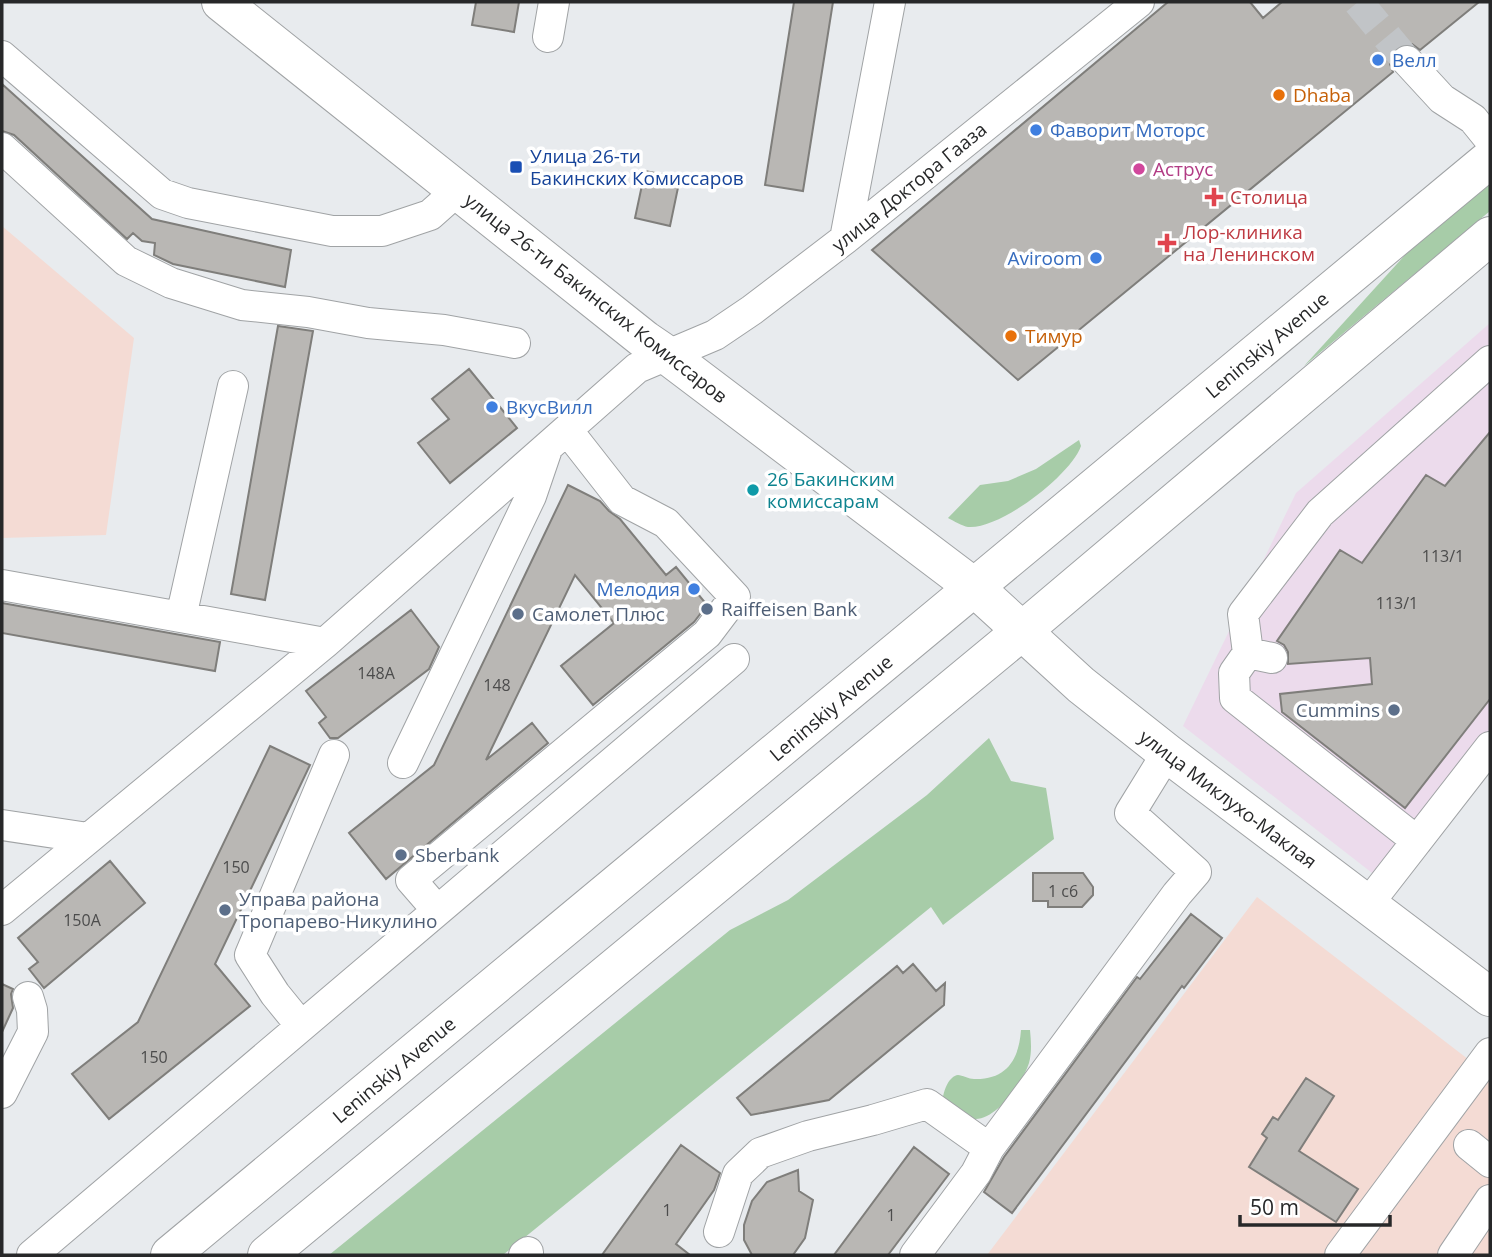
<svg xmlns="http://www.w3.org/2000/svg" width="1492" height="1257" font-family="'Open Sans',sans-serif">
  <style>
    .commercial { fill: #ecdbec }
    .education { fill: #f4dbd4 }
    .green { fill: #a7cca8 }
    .building { fill: #b9b7b4; stroke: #7f7e7b; stroke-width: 2 }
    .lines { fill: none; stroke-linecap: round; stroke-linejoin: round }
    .minor-tunnel { stroke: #c1c4c7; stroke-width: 30; stroke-dasharray: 30 15; stroke-linecap: butt }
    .minor-casing { stroke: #a0a3a5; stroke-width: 32 }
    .major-casing { stroke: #a0a3a5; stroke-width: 40 }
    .minor { stroke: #fff; stroke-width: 30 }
    .major { stroke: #fff; stroke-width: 38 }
    .shop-dot { fill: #3f7fe0; stroke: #fff; stroke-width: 2.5 }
    .food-dot { fill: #e8710a; stroke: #fff; stroke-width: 2.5 }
    .transit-dot { fill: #1a4fb4; stroke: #fff; stroke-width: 2.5 }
    .hotel-dot { fill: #d1479c; stroke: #fff; stroke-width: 2.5 }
    .health-dot { fill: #e0444e; stroke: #fff; stroke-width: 2.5 }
    .culture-dot { fill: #0f9aa8; stroke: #fff; stroke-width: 2.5 }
    .service-dot { fill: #5c6f8a; stroke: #fff; stroke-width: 2.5 }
    .labels { text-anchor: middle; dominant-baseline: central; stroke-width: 7; stroke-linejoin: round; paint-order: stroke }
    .number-label { font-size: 16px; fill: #4c4c4c }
    .shop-label { font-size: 19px; fill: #366cbe; stroke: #fff; text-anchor: start }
    .food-label { font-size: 19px; fill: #c56008; stroke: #fff; text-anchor: start }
    .transit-label { font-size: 19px; fill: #164399; stroke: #fff; text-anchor: start }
    .hotel-label { font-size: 19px; fill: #b23c85; stroke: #fff; text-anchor: start }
    .street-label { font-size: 19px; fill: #272829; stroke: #fff }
    .health-label { font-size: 19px; fill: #be3a42; stroke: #fff; text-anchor: start }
    .culture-label { font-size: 19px; fill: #0d838f; stroke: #fff; text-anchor: start }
    .service-label { font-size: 19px; fill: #4e5e75; stroke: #fff; text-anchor: start }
  </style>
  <rect width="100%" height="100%" fill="#e8ebee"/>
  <path class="commercial" d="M1490,323V760L1376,876L1183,726L1296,493Z"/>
  <path class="education" d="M2,226L134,338L106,535L2,538Z
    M1257,897L1490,1076V1255H987Z"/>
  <path class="green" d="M1490,183V211L1304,366L1406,254Z
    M1079,440L1081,446C1071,475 1000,530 968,527C962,526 954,521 948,518L980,485L1008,481L1036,469Z
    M989,738L1011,781L1046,788L1054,839L943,925L931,907L503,1255H329L730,930L788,900L927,795Z
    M1021,1030H1030C1031,1041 1032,1052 1029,1063C1023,1082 996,1121 974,1119C964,1117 952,1103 943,1097C944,1090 949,1076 958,1075C962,1075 969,1079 974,1079C1007,1080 1019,1059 1021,1030Z"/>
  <path class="building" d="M476,2H519L514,32L472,25Z
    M794,2H833L803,191L765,185Z
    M1168,2H1250L1263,18L1282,2H1479L1420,50L1412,44H1403L1396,48L1390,56V64L1393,72L1018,380L872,250Z
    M2,84L152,219L291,250L285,287L173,264L154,255L155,243L142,241L133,233L127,239L14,135L2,131Z
    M645,171L680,178L670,226L635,218Z
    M278,326L313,331L265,600L231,594Z
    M469,369L517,428L450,483L418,443L449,419L432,399Z
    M1490,432V699L1405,808L1282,712L1280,694L1372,684L1370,658L1288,664V652L1284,645L1277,641L1340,550L1362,563L1426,475L1445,486Z
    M568,485L600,501L609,511L620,519L666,575L676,567L707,605L694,622L593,705L561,666L614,623L575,575L486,760L532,723L548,743L386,879L349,833L434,765Z
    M2,603L220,642L215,671L2,633Z
    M411,610L439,647L429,669L338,738H330L319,723L326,717L306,691Z
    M270,746L310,765L215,964L250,1006L109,1119L72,1074L138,1022Z
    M110,861L145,903L44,988L29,969L38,962L18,938Z
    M1033,873H1083L1093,887V895L1082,907H1048V901H1033Z
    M1191,914L1222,938L1184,988L1182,986L1012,1213L984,1192L1004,1157L1137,977L1140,979Z
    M913,964L936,991L945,983L944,1005L829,1100L751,1115L737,1098L897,966L903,973Z
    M2,984L13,989L11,994L13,1008L2,1032Z
    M1306,1078L1334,1096L1299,1151L1358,1189L1336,1222L1249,1167L1267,1138L1262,1134L1273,1117L1278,1120Z
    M681,1145L720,1173L714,1190L676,1244L690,1255H602Z
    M914,1147L949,1174L888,1255H834Z
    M798,1170L799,1191L813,1200L805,1238L793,1255H752L744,1240V1225L752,1201L767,1182Z"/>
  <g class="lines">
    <path class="minor-tunnel" d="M1358,2L1407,61"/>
    <g class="minor-casing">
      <path id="minor" d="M548,37L554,2
        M2,56L162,194L188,203L332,231H382L430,215L457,191
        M1407,61L1442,99L1473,119L1490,140
        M2,148L126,261L171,283L242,305L308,312L368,323L444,330L515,343
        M845,239L890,2
        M2,585L325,643
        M181,617L233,386
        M1248,653L1243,614L1320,513L1490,361
        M1272,658L1248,653L1234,673L1235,698L1417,841
        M403,763L531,496L547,449
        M2,825L88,838
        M1368,904L1490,747
        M2,910L325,643L637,368L715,335L752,310L845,239L1139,2
        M437,910L411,880L707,634L735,597L666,523L622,500L568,431
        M301,1026L275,994L250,955L334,755
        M2,1093L33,1032L32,1010L28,997
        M1469,1145L1490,1162
        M719,1232L738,1174L760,1153L808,1136L873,1120L927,1104L989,1148
        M32,1255L734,659
        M524,1255L528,1252
        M915,1255L976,1173L989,1148L1177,894L1196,872L1130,813L1167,753
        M1340,1255L1490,1053
        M1453,1255L1490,1200"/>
    </g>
    <g class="major-casing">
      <path id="major" d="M221,2L645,340L667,355L975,588L1081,685L1167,753L1490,997
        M170,1255L1490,159
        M267,1255L1022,631L1490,236"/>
    </g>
    <use href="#minor" class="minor"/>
    <use href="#major" class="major"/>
  </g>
  <g class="shop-dot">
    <circle cx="1378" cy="60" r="7"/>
    <circle cx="1036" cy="130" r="7"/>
    <circle cx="1096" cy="258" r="7"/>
    <circle cx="492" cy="407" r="7"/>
    <circle cx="694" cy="589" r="7"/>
  </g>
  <g class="food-dot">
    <circle cx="1279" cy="95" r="7"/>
    <circle cx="1011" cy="336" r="7"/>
  </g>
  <rect class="transit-dot" x="509" y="160" width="14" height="14" rx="3.5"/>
  <circle class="hotel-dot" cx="1139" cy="169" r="7"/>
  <g class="health-dot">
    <path d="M1210.5 186.5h7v7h7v7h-7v7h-7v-7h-7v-7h7z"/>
    <path d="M1163.5 232.5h7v7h7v7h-7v7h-7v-7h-7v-7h7z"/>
  </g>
  <circle class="culture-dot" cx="753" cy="490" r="7"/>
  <g class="service-dot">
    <circle cx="707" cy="609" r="7"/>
    <circle cx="518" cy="614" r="7"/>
    <circle cx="1394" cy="710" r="7"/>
    <circle cx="401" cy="855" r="7"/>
    <circle cx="225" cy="910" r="7"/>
  </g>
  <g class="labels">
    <g class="number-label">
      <text x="1443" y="556">113/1</text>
      <text x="1397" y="603">113/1</text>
      <text x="376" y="673">148А</text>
      <text x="497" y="685">148</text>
      <text x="236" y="867">150</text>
      <text x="1063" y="891">1 с6</text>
      <text x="82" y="920">150А</text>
      <text x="154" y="1057">150</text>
      <text x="667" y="1210">1</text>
      <text x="891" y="1215">1</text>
    </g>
    <g class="shop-label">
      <text x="1392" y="60">Велл</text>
      <text x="1050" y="130">Фаворит Моторс</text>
      <text x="1082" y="258" text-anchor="end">Aviroom</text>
      <text x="506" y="407">ВкусВилл</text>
      <text x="680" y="589" text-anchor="end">Мелодия</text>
    </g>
    <g class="food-label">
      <text x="1293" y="95">Dhaba</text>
      <text x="1025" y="336">Тимур</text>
    </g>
    <g class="transit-label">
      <text x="530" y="156">Улица 26-ти<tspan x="530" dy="22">Бакинских Комиссаров</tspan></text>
    </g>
    <g class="hotel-label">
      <text x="1153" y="169">Аструс</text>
    </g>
    <g class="street-label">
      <text transform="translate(909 187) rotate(-39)">улица Доктора Гааза</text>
      <text transform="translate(596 298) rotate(38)">улица 26-ти Бакинских Комиссаров</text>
      <text transform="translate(1267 345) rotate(-40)">Leninskiy Avenue</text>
      <text transform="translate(831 708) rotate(-40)">Leninskiy Avenue</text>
      <text transform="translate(1228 799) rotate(37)">улица Миклухо-Маклая</text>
      <text transform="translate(394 1070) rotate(-40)">Leninskiy Avenue</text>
    </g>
    <g class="health-label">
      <text x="1230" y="197">Столица</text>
      <text x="1183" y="232">Лор-клиника<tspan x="1183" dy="22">на Ленинском</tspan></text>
    </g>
    <g class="culture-label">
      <text x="767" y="479">26 Бакинским<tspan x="767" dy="22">комиссарам</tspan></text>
    </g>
    <g class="service-label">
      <text x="721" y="609">Raiffeisen Bank</text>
      <text x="532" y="614">Самолет Плюс</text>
      <text x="1380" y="710" text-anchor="end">Cummins</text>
      <text x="415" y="855">Sberbank</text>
      <text x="239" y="899">Управа района<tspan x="239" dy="22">Тропарево-Никулино</tspan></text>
    </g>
  </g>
  <rect width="1492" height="1257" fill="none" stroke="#272829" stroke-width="7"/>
  <path d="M1240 1215v10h150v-10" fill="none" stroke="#272829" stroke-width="3.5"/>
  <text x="1250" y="1215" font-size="21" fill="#272829" stroke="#ffffff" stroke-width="5" paint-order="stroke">50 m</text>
</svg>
